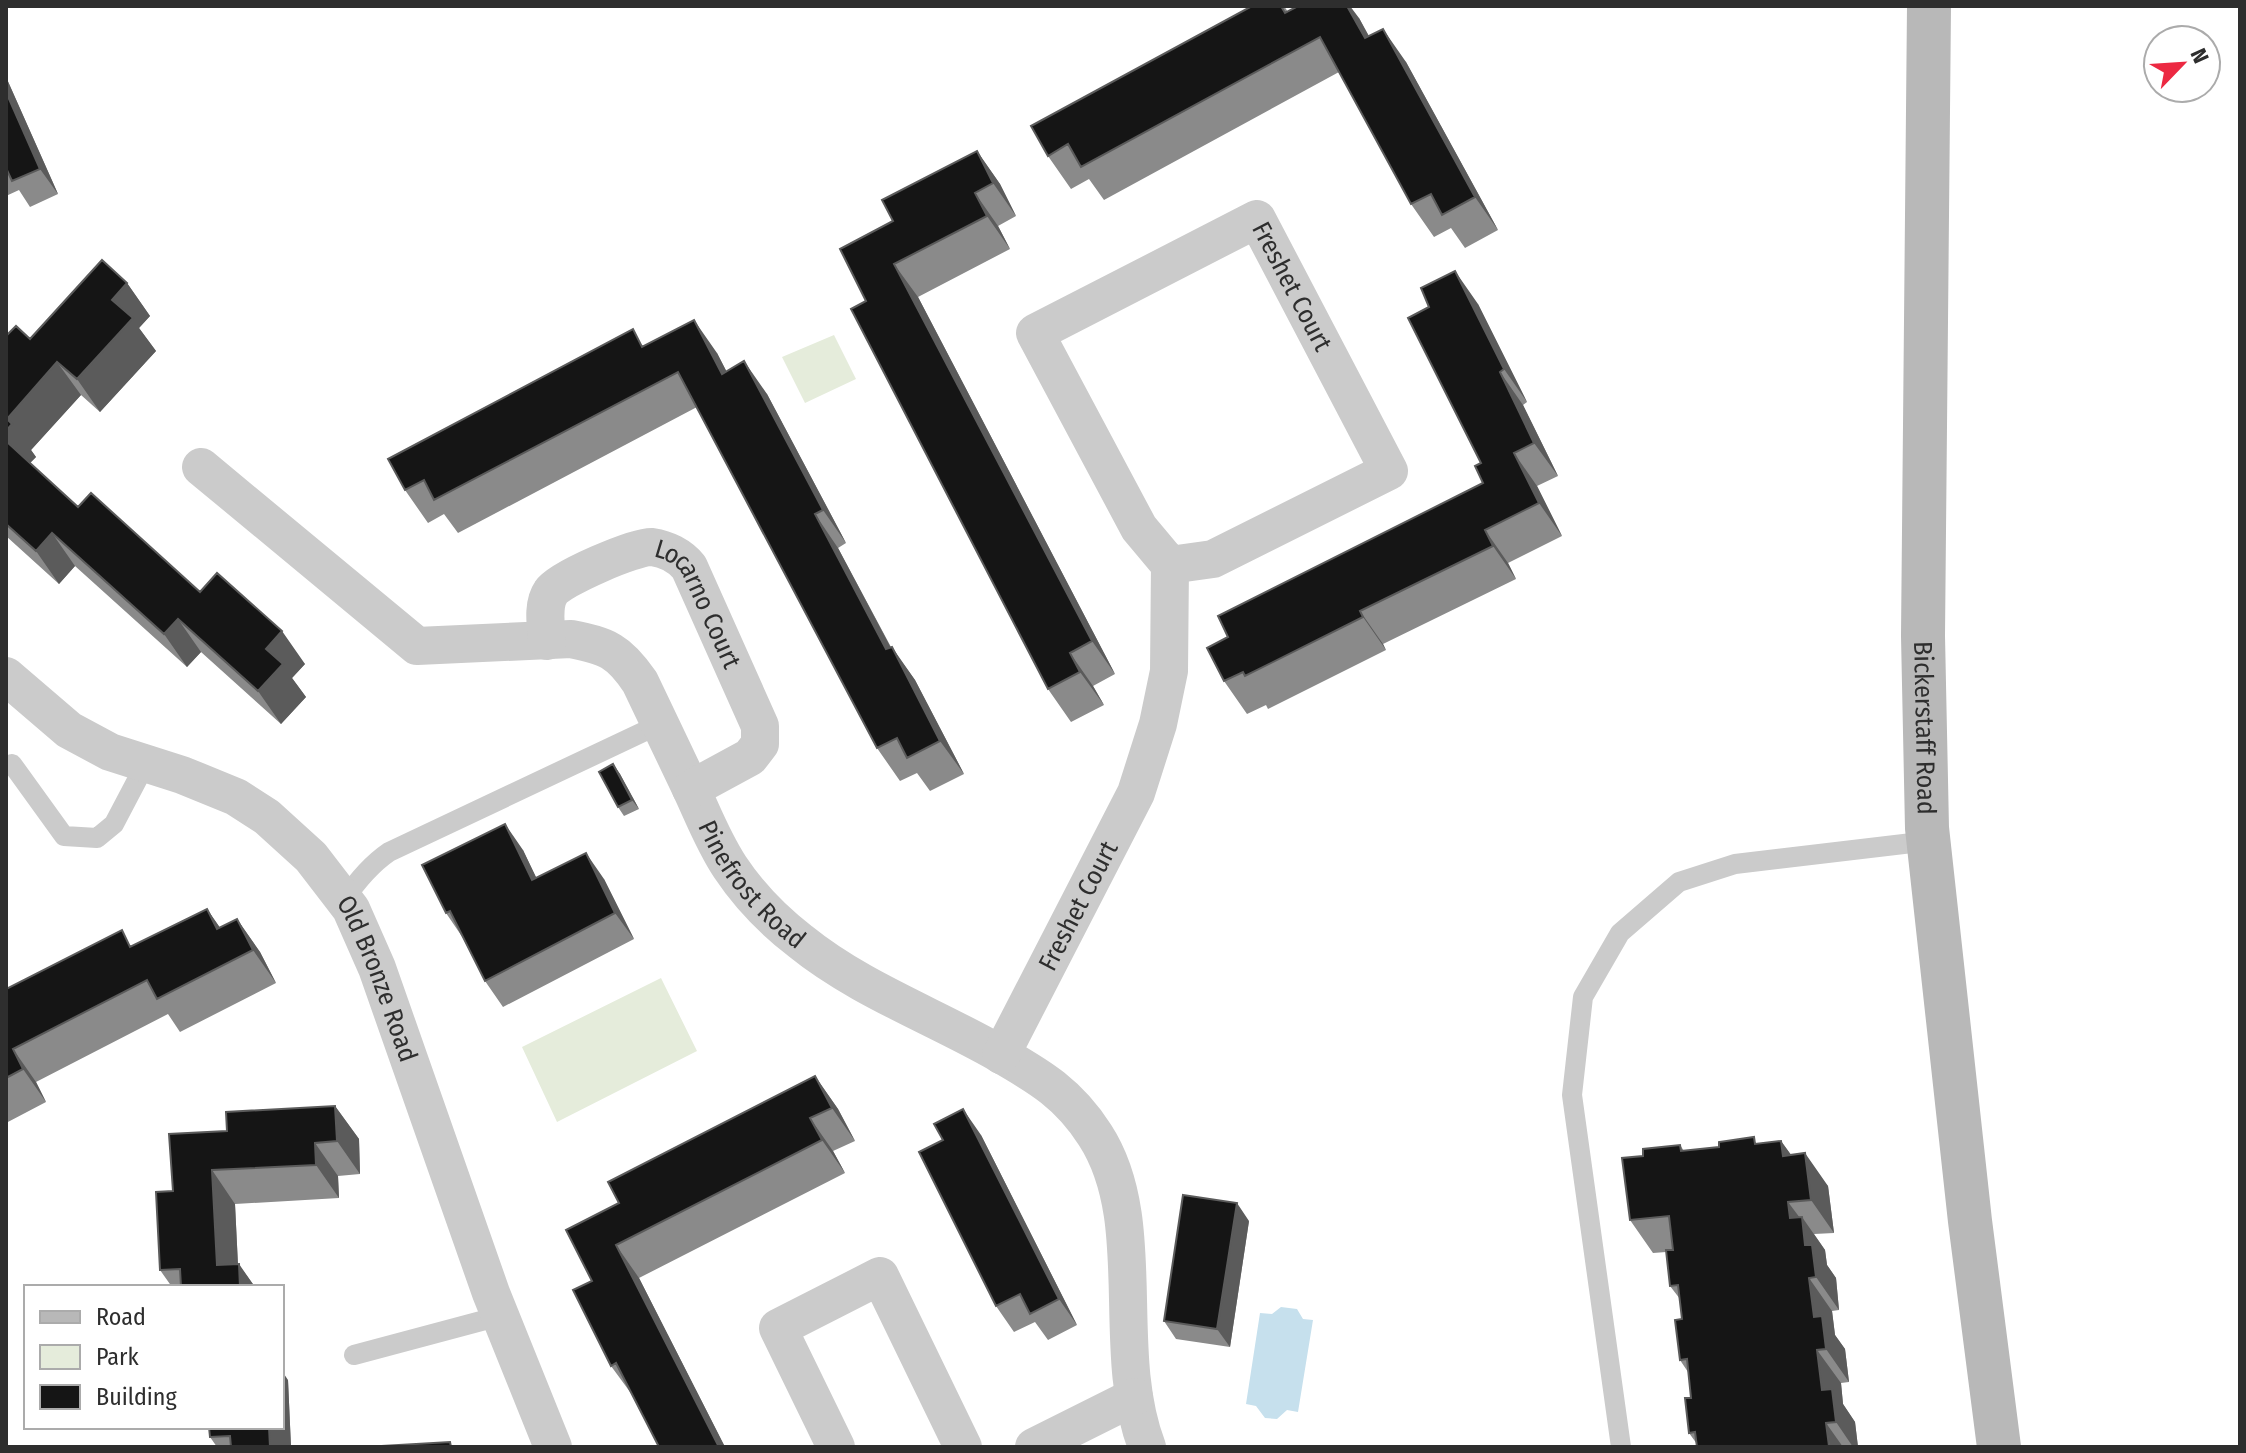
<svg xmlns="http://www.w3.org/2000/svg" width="2246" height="1453" font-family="'Fira Sans Condensed',sans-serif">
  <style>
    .green { fill: #e5ecdb }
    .water { fill: #c6e0ed }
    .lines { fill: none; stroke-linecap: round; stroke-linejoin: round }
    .lane { stroke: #cbcbcb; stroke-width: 20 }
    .street { stroke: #cbcbcb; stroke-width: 38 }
    .secondary { stroke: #b8b8b8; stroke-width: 44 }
    .wall { fill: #8a8a8a }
    .shaded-wall { fill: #5b5b5b }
    .building { fill: #151515; stroke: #5b5b5b; stroke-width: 2 }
    .labels { text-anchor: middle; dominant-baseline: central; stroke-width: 8; stroke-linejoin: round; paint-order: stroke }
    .street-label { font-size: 26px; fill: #2e2e2e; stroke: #fff }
  </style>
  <rect width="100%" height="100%" fill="#fff"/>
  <path class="green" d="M834,335L856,379L805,403L782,357Z
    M661,978L697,1051L557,1122L522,1047Z"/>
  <path class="water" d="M1281,1307L1297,1309L1303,1319L1313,1320L1298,1412L1287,1410L1277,1419L1265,1418L1256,1406L1246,1404L1260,1313L1272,1314Z"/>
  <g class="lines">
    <path class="lane" d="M12,764L64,836L97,838L114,824L146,763
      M344,900C357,881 370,865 389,852L660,724
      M354,1355L500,1316
      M1621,1447L1572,1095L1583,997L1620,933L1679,882L1735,864L1929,841"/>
    <g class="street">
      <path id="s1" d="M201,467L417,646L571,639C607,646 619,651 640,682C657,718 675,755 692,791C704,817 714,843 730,867C748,894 774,921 800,941C859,989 934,1016 1000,1054C1040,1077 1069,1094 1095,1135C1151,1221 1109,1348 1147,1447"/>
      <path id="s2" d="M547,641C546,626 542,605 551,592C559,579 636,546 652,547C666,549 680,556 689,567L760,726V744L750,757L691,789"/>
      <path id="s3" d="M6,676L69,730L110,752L182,775L236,797L267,817L311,857L351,909L377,968L491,1293L553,1447"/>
      <path id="s4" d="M1001,1055L1136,793L1158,724L1169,671L1170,565L1139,528L1035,333L1257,219L1389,471L1213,559L1170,565"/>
      <path d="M836,1447L778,1328L880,1276L963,1447"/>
      <path d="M1034,1447L1134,1397"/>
    </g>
    <path class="secondary" id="s5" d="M1929,6L1923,636L1927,828L1970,1221L1999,1447"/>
  </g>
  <path class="wall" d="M1252,6H1284L1288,12L1359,18L1369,36L1406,62L1498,230L1465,248L1451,228L1434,237L1411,204L1339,72L1104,200L1089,179L1071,189L1048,156Z
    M6,77L58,194L30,207L19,190L6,196Z
    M977,151L1000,184L1016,216L998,226L1010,249L918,297L1115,674L1093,686L1104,705L1071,722L1048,689L866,301L893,221Z
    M127,283L150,316L139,328L156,351L100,412L81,395L31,450L36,457L30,463L78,507L305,664L292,678L306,697L281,724L201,652L187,667L75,566L59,584L6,536V336L30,339Z
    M1478,304L1527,402L1523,405L1558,476L1537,486L1562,536L1508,563L1516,579L1383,644L1386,650L1268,709L1266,705L1247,714L1224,681L1228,637L1483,483L1481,463Z
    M645,346L717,353L726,371L767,394L846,543L838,548L891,647L915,680L964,774L930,791L917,773L900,781L877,748L697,407L458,533L444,514L428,523L405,490Z
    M613,764L620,774L639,809L624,816L618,807Z
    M523,850L536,878L604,879L634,939L503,1007L485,981L463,938L446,913Z
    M207,909L220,928L237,919L260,952L276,983L180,1032L168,1014L36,1082L46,1102L6,1123V989L133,946Z
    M815,1076L838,1109L855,1141L833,1151L845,1173L639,1278L725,1447H659L633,1396L611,1366L592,1281L619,1203Z
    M335,1106L359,1139L360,1174L338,1176L339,1198L235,1204L238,1264L255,1287H172L160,1270L173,1191L227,1131Z
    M981,1135L1077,1325L1048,1340L1035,1322L1014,1332L996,1306Z
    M1781,1141L1791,1155L1828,1186L1834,1233L1814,1234L1825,1250L1827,1265L1836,1278L1839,1310L1832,1311L1835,1335L1845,1349L1849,1382L1841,1383L1843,1404L1855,1422L1858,1447H1697V1444L1689,1433L1691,1398L1688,1372L1680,1360L1682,1319L1680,1299L1670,1286L1666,1252L1653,1253L1630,1220L1643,1156L1680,1145L1684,1151Z
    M1249,1221L1230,1347L1176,1339L1164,1321Z
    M288,1380L291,1447H217L210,1437Z"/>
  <path class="shaded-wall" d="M1347,6H1350L1359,18L1388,72L1365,38Z
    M1383,29L1406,62L1498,230L1475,197Z
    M6,77L58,194L40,169L6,92Z
    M977,151L1000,184L1016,216L993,183Z
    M975,193L998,226L1010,249L987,216Z
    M894,264L918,297L1115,674L1092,641Z
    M1455,271L1478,304L1527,402L1504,369Z
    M127,283L150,316L139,328L156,351L100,412L77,379L112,300Z
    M694,320L717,353L745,407L722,374Z
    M744,361L767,394L846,543L823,510Z
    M57,362L81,395L31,450L36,457L24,469L6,443L7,419Z
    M1500,372L1523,405L1558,476L1534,443Z
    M1514,453L1537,486L1562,536L1539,503Z
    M815,514L838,548L909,682L886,649Z
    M1485,530L1508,563L1516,579L1493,546Z
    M52,533L75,566L59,584L36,551Z
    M1360,611L1383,644L1386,650L1363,617Z
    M178,619L201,652L187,667L164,634Z
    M282,631L305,664L292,678L306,697L281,724L258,691L266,649Z
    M892,647L915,680L964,774L940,741Z
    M1070,653L1093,686L1104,705L1080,672Z
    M613,764L620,774L639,809L632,800Z
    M505,824L523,850L550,906L532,880Z
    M586,853L604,879L634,939L615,913Z
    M207,909L230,942L217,929Z
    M237,919L260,952L276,983L253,950Z
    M13,1049L36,1082L46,1102L23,1069Z
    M815,1076L838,1109L855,1141L832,1108Z
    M335,1106L359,1139L360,1174L337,1141Z
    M963,1109L981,1135L1077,1325L1059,1299Z
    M810,1118L833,1151L845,1173L822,1140Z
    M1781,1141L1805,1174L1783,1156Z
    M315,1143L338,1176L339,1198L316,1165Z
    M1805,1153L1828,1186L1834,1233L1811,1200Z
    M212,1170L235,1204L239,1287L217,1265Z
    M1788,1202L1803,1222L1802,1217L1825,1250L1827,1265L1836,1278L1839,1310L1816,1277L1805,1245L1790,1218Z
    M1237,1203L1249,1221L1230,1347L1217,1329Z
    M616,1245L639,1278L725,1447H719Z
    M239,1264L255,1287H240Z
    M1809,1278L1832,1311L1835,1335L1845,1349L1849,1382L1826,1349L1814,1317Z
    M1817,1350L1841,1383L1843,1404L1855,1422L1858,1447H1853L1836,1422L1822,1390Z
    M282,1371L288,1380L291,1447H270L269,1427H282Z
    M1826,1423L1843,1447H1830Z"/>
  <path class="building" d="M1252,6H1281L1285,13L1298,6H1347L1365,38L1383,29L1475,197L1442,215L1431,194L1411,204L1320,37L1081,167L1068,144L1048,156L1031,126Z
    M6,92L40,169L12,181L6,168Z
    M977,151L993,183L975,193L987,216L894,264L1092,641L1070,653L1080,672L1048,689L851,309L866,301L840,249L893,221L882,200Z
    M102,260L127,283L112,300L133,318L77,379L57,362L7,419L12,424L6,431V336L16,326L30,339Z
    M1455,271L1504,369L1500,372L1534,443L1514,453L1539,503L1485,530L1493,546L1360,611L1363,617L1245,676L1243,672L1224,681L1207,648L1228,637L1218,616L1483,483L1475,466L1481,463L1408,318L1429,307L1421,288Z
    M694,320L722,374L744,361L823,510L815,514L886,649L892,647L940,741L907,758L897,738L877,748L678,372L434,500L424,480L405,490L388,459L633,329L642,347Z
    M6,441L78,507L91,493L200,592L217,573L282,631L266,649L283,664L258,691L178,619L164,634L52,533L36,551L6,524Z
    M613,764L632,800L618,807L599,772Z
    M505,824L532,880L586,853L615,913L485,981L450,911L446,913L422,865Z
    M207,909L217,929L237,919L253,950L157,999L147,980L13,1049L23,1069L6,1078V989L122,930L130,947Z
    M815,1076L832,1108L810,1118L822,1140L616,1245L719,1447H659L616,1363L611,1366L573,1290L592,1281L566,1230L619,1203L608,1182Z
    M335,1106L337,1141L315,1143L316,1165L212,1170L217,1265L239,1264L240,1287H181L180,1269L160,1270L156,1192L173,1191L169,1134L227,1131L226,1112Z
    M963,1109L1059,1299L1030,1314L1020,1294L996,1306L919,1152L943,1140L934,1124Z
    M1754,1137L1755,1144L1781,1141L1783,1156L1805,1153L1811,1200L1788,1202L1790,1218L1802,1217L1805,1245H1812L1816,1277L1809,1278L1814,1317L1822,1316L1826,1349L1817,1350L1822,1390L1832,1389L1836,1422L1826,1423L1829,1446L1697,1447L1695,1432L1689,1433L1685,1398H1691L1687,1359L1680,1360L1675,1320L1682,1319L1678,1285L1670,1286L1666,1250H1673L1669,1216L1630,1220L1622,1158L1643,1156V1149L1680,1145L1681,1151L1719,1147V1142Z
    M1183,1195L1237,1203L1217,1329L1164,1321Z
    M209,1427H269L270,1447H231L230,1436L210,1437Z
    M450,1442L451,1447H364Z"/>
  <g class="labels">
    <g class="street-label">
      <text stroke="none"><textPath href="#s4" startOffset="1122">Freshet Court</textPath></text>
      <text stroke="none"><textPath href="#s2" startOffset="240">Locarno Court</textPath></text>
      <text stroke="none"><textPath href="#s5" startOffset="722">Bickerstaff Road</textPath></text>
      <text stroke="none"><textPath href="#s1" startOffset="752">Pinefrost Road</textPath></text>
      <text stroke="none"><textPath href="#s4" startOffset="168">Freshet Court</textPath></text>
      <text stroke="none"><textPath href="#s3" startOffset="500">Old Bronze Road</textPath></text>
    </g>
  </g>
  <rect width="2246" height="1453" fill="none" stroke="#2e2e2e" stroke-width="16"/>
  <rect x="24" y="1285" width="260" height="144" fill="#ffffff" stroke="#ababab" stroke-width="2"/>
  <rect x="40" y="1311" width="40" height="12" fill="#b8b8b8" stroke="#ababab" stroke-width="2"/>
  <text x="96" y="1325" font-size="24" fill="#2e2e2e">Road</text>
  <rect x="40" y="1345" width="40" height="24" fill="#e5ecdb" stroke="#ababab" stroke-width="2"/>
  <text x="96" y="1365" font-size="24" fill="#2e2e2e">Park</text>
  <rect x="40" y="1385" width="40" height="24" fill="#151515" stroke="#ababab" stroke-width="2"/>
  <text x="96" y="1405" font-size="24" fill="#2e2e2e">Building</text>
  <g transform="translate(2182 64) rotate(65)"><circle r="38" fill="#ffffff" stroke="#ababab" stroke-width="2"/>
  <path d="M0-6L14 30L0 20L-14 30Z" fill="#ec2942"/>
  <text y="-12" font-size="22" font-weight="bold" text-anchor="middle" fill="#2e2e2e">N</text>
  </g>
</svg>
